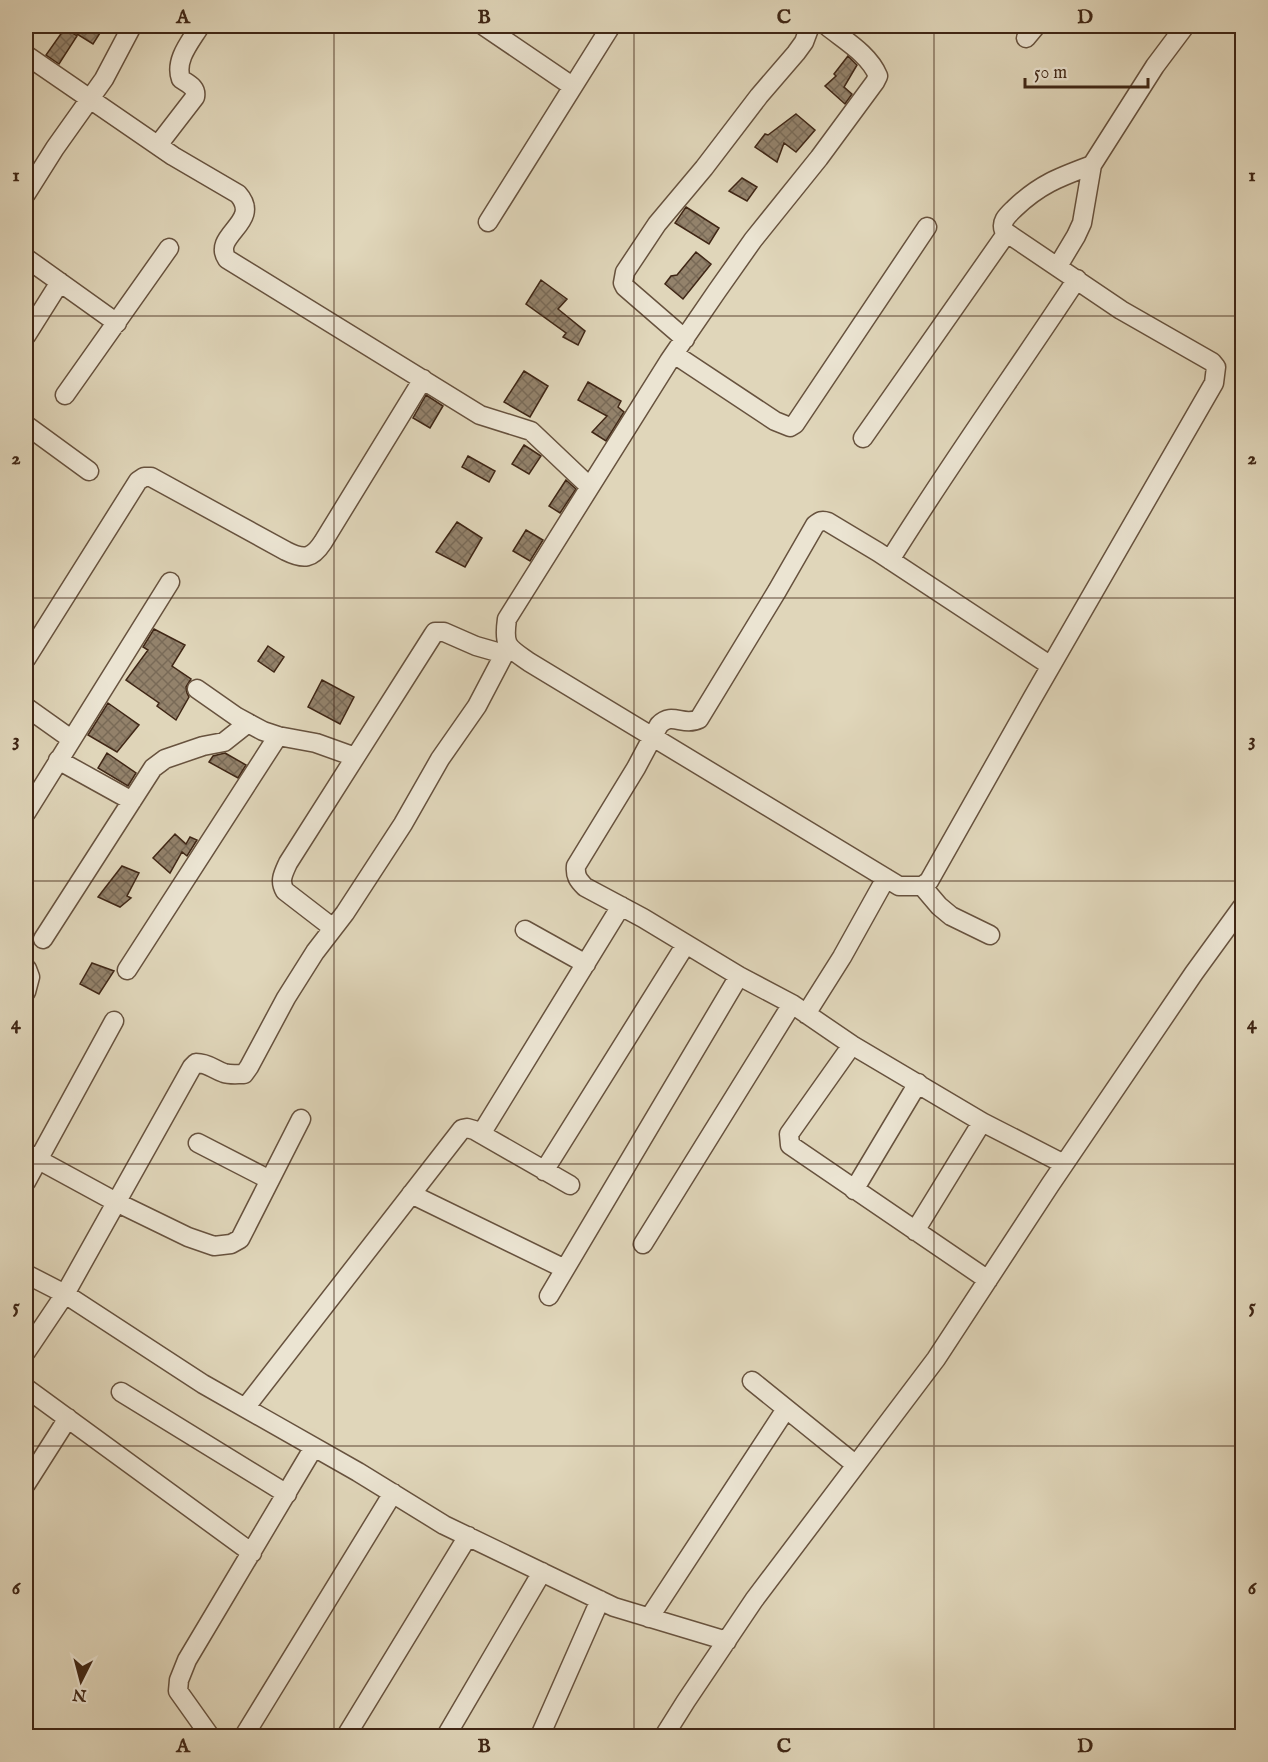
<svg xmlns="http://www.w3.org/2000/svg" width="1268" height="1762" font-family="'IM FELL English',serif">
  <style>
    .building { fill: url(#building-cross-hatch); stroke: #3f2615; stroke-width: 1.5 }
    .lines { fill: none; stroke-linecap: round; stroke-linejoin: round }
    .minor-casing { stroke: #67523e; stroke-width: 21 }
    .minor { stroke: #ebe4d2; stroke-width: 18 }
    .grid { fill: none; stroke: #3f2615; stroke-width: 1.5; stroke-opacity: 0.55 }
    .neatline { fill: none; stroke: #3f2615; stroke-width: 2 }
    .grid-label { font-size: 20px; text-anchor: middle; font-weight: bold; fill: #3f2615 }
  </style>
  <defs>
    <pattern id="building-cross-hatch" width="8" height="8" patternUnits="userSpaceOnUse" patternTransform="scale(1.5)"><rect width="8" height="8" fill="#93826b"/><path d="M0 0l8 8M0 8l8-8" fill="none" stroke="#796a57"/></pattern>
  </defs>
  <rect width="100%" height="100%" fill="#e0d6ba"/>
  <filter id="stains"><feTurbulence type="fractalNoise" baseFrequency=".00333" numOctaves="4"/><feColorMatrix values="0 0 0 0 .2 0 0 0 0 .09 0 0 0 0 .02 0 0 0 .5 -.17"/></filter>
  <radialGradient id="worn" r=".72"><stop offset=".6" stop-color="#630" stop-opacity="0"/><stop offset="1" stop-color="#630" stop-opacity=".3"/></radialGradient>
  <path class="building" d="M83,26H89L100,33L93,44L77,34Z
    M65,28L77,36L59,64L46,55Z
    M848,56L857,65L844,87L852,94L845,104L825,86L836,76L834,74Z
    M796,114L815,130L796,152L784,143L777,162L755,147L765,134L768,135Z
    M742,178L757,187L747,201L729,191Z
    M686,207L719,228L709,244L675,223Z
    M696,252L711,264L683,299L665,284L671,276L677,275Z
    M541,280L567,299L558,309L585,331L578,345L563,337L566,333L526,304Z
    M524,371L548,386L530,417L504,402Z
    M588,382L621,401L618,407L624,412L606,441L592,432L607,416L578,400Z
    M426,395L443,406L430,428L413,418Z
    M524,445L541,456L529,474L512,464Z
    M468,456L495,471L489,482L462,467Z
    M566,480L576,489L560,513L549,506Z
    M457,522L482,538L465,567L436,552Z
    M526,530L543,540L530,561L513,551Z
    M154,629L185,645L172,666L191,679L186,687L187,693L189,697L176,720L157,706L159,703L126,680L148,650L143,647Z
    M268,646L284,657L274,672L258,661Z
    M322,680L354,697L340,724L308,707Z
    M108,703L139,725L117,752L88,735Z
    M107,753L136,773L128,786L98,768Z
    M225,753L246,765L238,778L209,762L213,756Z
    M175,834L186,844L190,837L197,840L187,856L182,852L170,873L153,858Z
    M122,866L139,873L127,896L131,898L120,907L98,897Z
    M92,963L114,971L99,994L80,984Z"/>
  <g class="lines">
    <g class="minor-casing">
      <path id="minor" d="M484,26L572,86
        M827,26C844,40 869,54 878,76L875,82L819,158L753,240L717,291L669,361L507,619C503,647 508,647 529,662L899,886H922L929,881L1033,697L1214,383L1216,367L1212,362L1121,310L1004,231C1000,221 1008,215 1015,208C1040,184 1060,177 1092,165
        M1026,38L1036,26
        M26,55L173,156L238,194C263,222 211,235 227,259L480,415L531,431L590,487
        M158,145L195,97C197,87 188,84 181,79C174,60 191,41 200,26
        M26,194L55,148L104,79L132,26
        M488,222L611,26
        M26,258L117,323
        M1058,266L1076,236L1082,223L1092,165L1155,66L1185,26
        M26,336L60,282
        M685,339L625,287L623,283L625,272L657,224L704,168L759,96L796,53L804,42L810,26
        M674,354L775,421L790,427L795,424L927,227
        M65,395L169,248
        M26,425L89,471
        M863,438L1006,234
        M890,560C949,465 1015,373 1077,279
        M26,659L138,481L144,477H151L286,551C304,560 312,559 323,542L423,379
        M1051,666L878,552L828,522C822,520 820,521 815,525L777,591L699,719C683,727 672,711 659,725L636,768L576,866C575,876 578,880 585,887L643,918L739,976L792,1004L852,1045L982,1122L1064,1164
        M197,689L237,717L263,731L278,736L316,743L355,757
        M26,707L71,739
        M58,760L132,801
        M26,813L170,582
        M922,886L939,906L951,916L990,935
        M333,928L285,891C279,881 283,874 288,863L433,635L435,632H444L476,646L504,654
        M525,930L586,964
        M43,939L153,768L165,759L203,746L224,742L248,723
        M26,968L27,969L30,977L26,992
        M127,970L278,736
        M806,1014L842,957L886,878
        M852,1045L789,1134L790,1145L988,1280
        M481,1134L621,906
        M198,1143L270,1180
        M26,1153L116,1202L188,1237L214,1246L231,1244L240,1239L301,1119
        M544,1171L686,944
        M26,1182L114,1021
        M854,1190L918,1083
        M411,1194L565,1269
        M915,1231L982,1122
        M643,1244L792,1004
        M26,1274L65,1294L203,1384L358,1472L444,1525L614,1607L727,1641
        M549,1296L739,976
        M26,1352L65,1294L192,1067L196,1063C208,1063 213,1069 224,1073C230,1075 237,1074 244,1074L249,1067L286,998L315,952L345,913L403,824L440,759L477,706L508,647
        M752,1381L856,1465
        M26,1388L252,1553
        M121,1392L287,1494
        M245,1408L462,1129L467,1128L474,1130L570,1185
        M26,1484L68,1418
        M649,1618L786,1409
        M210,1736L178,1691L179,1680L187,1660L314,1447
        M244,1736L393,1493
        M346,1736L468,1536
        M446,1736L542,1572
        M540,1736L600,1600
        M664,1736L686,1701L754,1600L936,1359L1050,1185L1194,973L1242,907"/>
    </g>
    <use href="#minor" class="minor"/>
  </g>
  <path class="grid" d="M334,26V1736M634,26V1736M934,26V1736M26,316H1242M26,598H1242M26,881H1242M26,1164H1242M26,1446H1242"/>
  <rect width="1268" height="1762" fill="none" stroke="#e0d6ba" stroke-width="66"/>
  <g transform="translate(81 1681) rotate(186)" stroke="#ebe4d2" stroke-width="4.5" paint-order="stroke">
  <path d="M0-4.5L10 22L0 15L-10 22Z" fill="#3f2615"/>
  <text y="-9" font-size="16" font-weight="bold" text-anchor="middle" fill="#3f2615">N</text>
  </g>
  <path d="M1025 78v9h123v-9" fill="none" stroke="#3f2615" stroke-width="3"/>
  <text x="1034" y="78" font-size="18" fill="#3f2615" stroke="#ebe4d2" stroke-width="4.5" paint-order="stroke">50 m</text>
  <rect x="33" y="33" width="1202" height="1696" class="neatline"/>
  <g class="grid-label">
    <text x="183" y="23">A</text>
    <text x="484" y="23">B</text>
    <text x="784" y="23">C</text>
    <text x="1085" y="23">D</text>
    <text x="16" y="181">1</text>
    <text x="1252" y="181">1</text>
    <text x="16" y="464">2</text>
    <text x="1252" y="464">2</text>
    <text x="16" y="746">3</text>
    <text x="1252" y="746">3</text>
    <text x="16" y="1029">4</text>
    <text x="1252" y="1029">4</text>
    <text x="16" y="1312">5</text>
    <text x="1252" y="1312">5</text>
    <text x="16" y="1594">6</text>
    <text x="1252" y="1594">6</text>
    <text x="183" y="1752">A</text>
    <text x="484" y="1752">B</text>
    <text x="784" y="1752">C</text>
    <text x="1085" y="1752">D</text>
  </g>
  <rect width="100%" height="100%" filter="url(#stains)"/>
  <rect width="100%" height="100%" fill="url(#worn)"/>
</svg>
